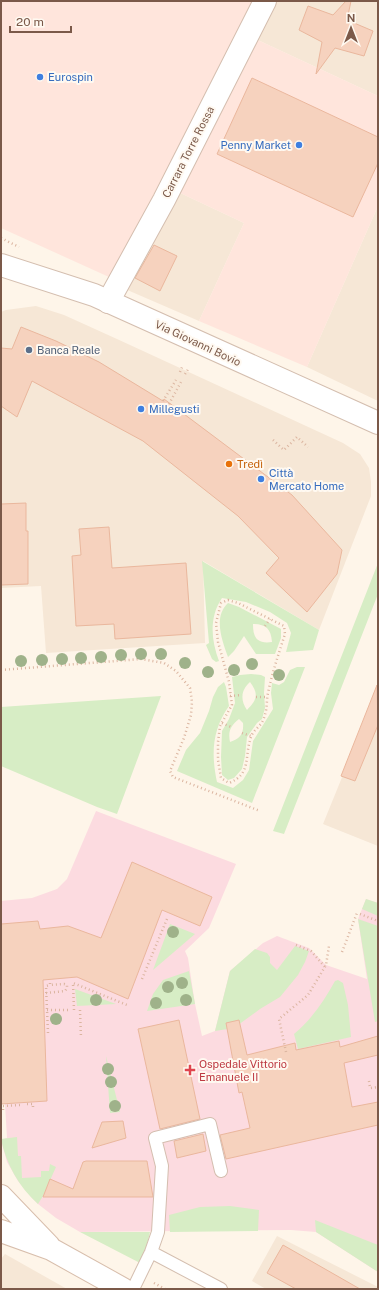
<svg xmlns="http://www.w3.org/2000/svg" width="379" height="1290" font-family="'Public Sans',sans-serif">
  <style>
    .residential { fill: #f6e7d6 }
    .commercial { fill: #ffe5dc }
    .medical { fill: #fcdbe0 }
    .green { fill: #d7edc5; fill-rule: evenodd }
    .building { fill: #f6d2be; stroke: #eab79d }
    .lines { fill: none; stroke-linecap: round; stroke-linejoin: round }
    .service-casing { stroke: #d4beaf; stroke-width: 14 }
    .minor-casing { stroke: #d4beaf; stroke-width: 24 }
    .tertiary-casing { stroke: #d4beaf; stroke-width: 24 }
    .secondary-casing { stroke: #d8beac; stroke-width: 24 }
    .path { stroke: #dbb5a0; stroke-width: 2.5; stroke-dasharray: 1 3; stroke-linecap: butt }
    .service { stroke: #fff; stroke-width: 12 }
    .minor { stroke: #fff; stroke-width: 22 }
    .tertiary { stroke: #fff; stroke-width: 22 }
    .secondary { stroke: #fff; stroke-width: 22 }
    .tree { fill: #9fb28a }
    .shop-dot { fill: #3f7fe0; stroke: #fff9f1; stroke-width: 1.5 }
    .service-dot { fill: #5c6f8a; stroke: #fff9f1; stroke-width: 1.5 }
    .food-dot { fill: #e8710a; stroke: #fff9f1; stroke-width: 1.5 }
    .health-dot { fill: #e0444e; stroke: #fff9f1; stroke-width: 1.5 }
    .labels { text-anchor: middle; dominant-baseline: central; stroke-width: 4; stroke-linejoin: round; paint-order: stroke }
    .shop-label { font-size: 11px; fill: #366cbe; stroke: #fff9f1; text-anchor: start }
    .street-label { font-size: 11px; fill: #7b5949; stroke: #fff9f1 }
    .service-label { font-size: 11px; fill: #4e5e75; stroke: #fff9f1; text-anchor: start }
    .food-label { font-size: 11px; fill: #c56008; stroke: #fff9f1; text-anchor: start }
    .health-label { font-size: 11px; fill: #be3a42; stroke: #fff9f1; text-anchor: start }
  </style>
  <rect width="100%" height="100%" fill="#fef5e9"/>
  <path class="residential" d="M258,1H378V96L245,34Z
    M176,191L244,223L199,321L125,289Z
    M378,206V401L307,367Z
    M36,306L64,315L117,339L343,443L360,454L369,468L371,482V496L319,630L203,561L205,643L46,653L41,586L1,588V312L6,310Z
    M378,689V846L323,824Z
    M277,1236L378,1287V1289H266L252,1281Z
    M5,1254L67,1289H1V1259Z"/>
  <path class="commercial" d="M1,1H253L172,160L131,252L109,277L1,228Z
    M245,34L378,96V206L307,367L199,321L244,223L176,191Z"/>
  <path class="medical" d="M96,811L236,864L209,928L185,951L188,958L195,1004L202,1036L215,1031L230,971L263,943L277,936L309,948L326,965L367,979L358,919L366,899L378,903V1272L316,1232L291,1230L80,1232L56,1218L38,1204L32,1198L18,1181L7,1162L1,1140L7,1138L5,1104H1V901L32,898L57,889L67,879Z"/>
  <path class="green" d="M202,561L319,630L313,650L286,652L291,633L287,623L270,612L246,602L222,598C209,617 211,640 219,661L216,662L212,659L206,645L209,643Z
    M378,563V594L284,834L273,831Z
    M228,603L239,607L281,629V638L275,654H256L244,636L234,651L228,657C222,640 213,617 228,603ZM253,624C266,624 271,629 272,642C257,644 253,638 253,624Z
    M297,667H305L252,803L177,771L186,750L200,733L209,711L213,697L218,687L224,682L226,687L229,706C212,730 211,754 217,782L233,788L243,780L249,770L253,741L273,709L271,693L272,683L279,685L284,682L290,670Z
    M251,674L261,675L265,677L264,693L265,708L262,719L257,723L247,737L245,756L242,769L234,778L228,780L222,775L221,757L222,731L229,719L235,703L232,677L240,675ZM250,682C259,694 257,700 247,710C240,700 241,690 250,682ZM239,719L243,723C244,734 240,739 230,742C228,732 230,726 239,719Z
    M161,696L117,814L97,807L1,766V707Z
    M366,899L378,903V916L362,909Z
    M358,919L378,926V1021L375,1022Z
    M170,924L195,934L153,970Z
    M295,946L309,951L305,962L298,975L280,997L260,1009L234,1028L215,1031L230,971L255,949L267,953L270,957V963L277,970Z
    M189,971L195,1004L147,1011L153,994L163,980Z
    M338,980L343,983L348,1005L351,1037L298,1049L294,1034C312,1019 324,1001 335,981Z
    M75,989L116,1004L77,1006Z
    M106,1056L120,1112L110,1113Z
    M17,1137L18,1156H21L22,1178L41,1177V1171H49L50,1164L56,1167L43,1196L38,1204C19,1187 6,1164 1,1139Z
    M230,1206L259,1210L258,1231L170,1232L169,1215L200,1207Z
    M315,1220L378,1245V1272L316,1232Z
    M80,1232H150L146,1249L140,1263Z"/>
  <path class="building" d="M346,1H351L347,20L373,31L364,56L335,48L316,74L322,42L299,30L308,6L333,15Z
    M252,78L378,137V163L353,217L217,154Z
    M154,245L177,256L160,291L135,278Z
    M21,327L56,341L99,362L163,401L164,399L292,495L342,550L337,574L307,612L266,573L279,558L238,516L143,441L32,381L17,417L1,406V348L12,349Z
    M26,503V531H28V584L1,585V504Z
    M109,527L112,568L186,563L191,634L115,639L114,624L76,626L72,556L81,555L79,529Z
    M377,685L378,725L355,781L341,776Z
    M132,862L212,897L200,926L162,910L128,999L77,977L43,980L47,1101L1,1104V924L38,921L40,929L68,926L101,938Z
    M179,1020L200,1119L160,1129L138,1029Z
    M239,1020L247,1055L295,1043L296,1050L339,1041L340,1047L378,1036V1055L344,1063L352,1107L378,1102V1125L226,1159L220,1135L250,1128L242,1092L239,1093L226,1023Z
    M123,1121L126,1138L92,1148L102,1122Z
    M203,1134L206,1151L177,1158L174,1141Z
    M86,1161H147L153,1197H43L50,1179L73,1189L83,1162Z
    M283,1245L360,1289H296L267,1273Z"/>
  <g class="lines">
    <g class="service-casing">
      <path id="service" d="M151,1252L221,1289
        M133,1289L151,1252L158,1232L162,1166L155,1138L210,1124L221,1171"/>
    </g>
    <g class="minor-casing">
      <path id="minor" d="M108,302L164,200L265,1"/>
    </g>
    <g class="tertiary-casing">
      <path id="tertiary" d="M1,265L94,295L378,423"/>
    </g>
    <g class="secondary-casing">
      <path id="secondary" d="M1,1196L49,1246
        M1,1231L51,1249L123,1289"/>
    </g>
    <path class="path" d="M1,238L19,247
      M180,372L183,365
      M185,374L189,368
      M163,401L176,380
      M169,404L181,382
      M273,440L284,450L297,437L308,447
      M228,600L238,603L284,626L285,634C279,653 272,673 268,693C266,702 268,709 263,720C261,726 253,730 251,737C244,756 252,774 229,783L221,778L218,760V742L220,726L232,705L229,682L218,642L216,623L221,603Z
      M265,626L270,619
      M1,670L141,659L164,663L176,671L190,688L192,702L191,715L184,738L170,771L173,777L260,811
      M230,696L242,695
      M256,697H267
      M222,723L231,727
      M242,733L251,736
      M360,914L378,921
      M296,945L311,951L325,967
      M342,952L357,913
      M142,979L167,919
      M46,993L65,991L67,988V985L64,984L50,985V980
      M47,1010H68
      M74,1010L73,983L127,1005
      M80,1010L81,1038
      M48,1033L46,986L50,985
      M286,1052L279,1019L308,995L326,965L329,946
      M369,1081L370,1088L378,1087
      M27,1104H33V1107
      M3,1110V1106L20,1105
      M154,1283L165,1289"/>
    <use href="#service" class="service"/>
    <use href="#minor" class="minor"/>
    <use href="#tertiary" class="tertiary"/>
    <use href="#secondary" class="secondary"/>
  </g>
  <g class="tree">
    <circle cx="141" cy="654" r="6"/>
    <circle cx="161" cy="654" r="6"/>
    <circle cx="121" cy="655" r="6"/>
    <circle cx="101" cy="657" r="6"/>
    <circle cx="81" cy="658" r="6"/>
    <circle cx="62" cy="659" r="6"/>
    <circle cx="42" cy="660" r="6"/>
    <circle cx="21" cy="661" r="6"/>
    <circle cx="185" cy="663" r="6"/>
    <circle cx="252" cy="664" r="6"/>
    <circle cx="234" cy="670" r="6"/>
    <circle cx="208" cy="672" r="6"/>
    <circle cx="279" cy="675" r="6"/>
    <circle cx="173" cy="932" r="6"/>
    <circle cx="182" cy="983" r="6"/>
    <circle cx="168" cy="987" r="6"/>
    <circle cx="96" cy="1000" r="6"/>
    <circle cx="186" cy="1000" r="6"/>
    <circle cx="156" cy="1003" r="6"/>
    <circle cx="56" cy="1019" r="6"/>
    <circle cx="108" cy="1069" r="6"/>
    <circle cx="111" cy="1082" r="6"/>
    <circle cx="115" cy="1106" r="6"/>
  </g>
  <g class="shop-dot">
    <circle cx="40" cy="77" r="4"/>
    <circle cx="299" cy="145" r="4"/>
    <circle cx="141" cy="409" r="4"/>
    <circle cx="261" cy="479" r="4"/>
  </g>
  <circle class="service-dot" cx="29" cy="350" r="4"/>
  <circle class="food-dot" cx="229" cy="464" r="4"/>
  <path class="health-dot" d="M188 1064h4v4h4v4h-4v4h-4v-4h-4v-4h4z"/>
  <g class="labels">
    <g class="shop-label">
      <text x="48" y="77">Eurospin</text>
      <text x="291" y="145" text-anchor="end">Penny Market</text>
      <text x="149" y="409">Millegusti</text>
      <text x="269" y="473">Città<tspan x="269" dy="13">Mercato Home</tspan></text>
    </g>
    <g class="street-label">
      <text transform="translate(188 152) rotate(-63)">Carrara Torre Rossa</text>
      <text transform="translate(198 343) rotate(25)">Via Giovanni Bovio</text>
    </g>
    <g class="service-label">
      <text x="37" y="350">Banca Reale</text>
    </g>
    <g class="food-label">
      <text x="237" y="464">Tredì</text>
    </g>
    <g class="health-label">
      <text x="199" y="1064">Ospedale Vittorio<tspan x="199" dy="13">Emanuele II</tspan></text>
    </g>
  </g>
  <rect width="379" height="1290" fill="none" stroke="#7b5949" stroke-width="4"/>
  <g transform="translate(351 28)" stroke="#fff9f1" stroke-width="3" paint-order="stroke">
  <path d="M0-3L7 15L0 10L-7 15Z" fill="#7b5949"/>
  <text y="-6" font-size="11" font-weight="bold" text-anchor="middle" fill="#7b5949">N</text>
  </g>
  <path d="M10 26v6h61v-6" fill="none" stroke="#7b5949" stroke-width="2"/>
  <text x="16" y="26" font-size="12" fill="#7b5949" stroke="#fff9f1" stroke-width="3" paint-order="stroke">20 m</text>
</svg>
